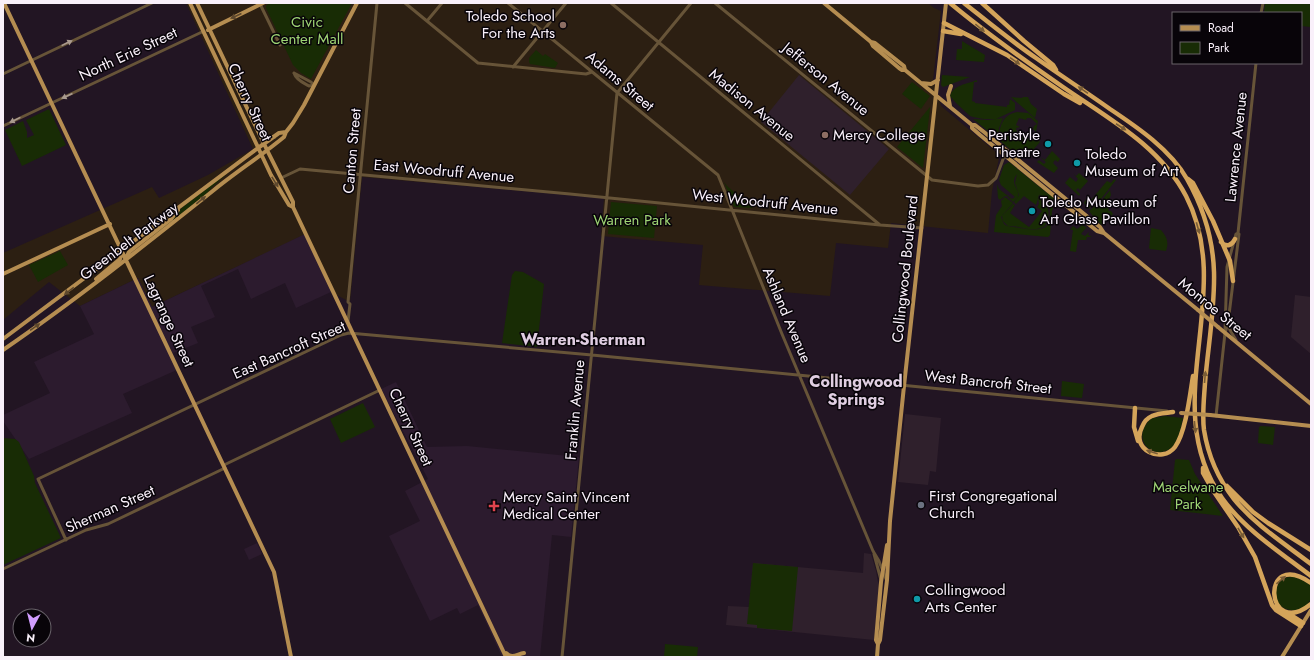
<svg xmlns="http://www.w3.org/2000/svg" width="1314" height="660" font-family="Jost,sans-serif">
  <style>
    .commercial { fill: #2c1f12 }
    .built { fill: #2c1b2e }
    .education { fill: #2f202c }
    .green { fill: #182c05 }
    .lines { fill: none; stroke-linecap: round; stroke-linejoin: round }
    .minor { stroke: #675438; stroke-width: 3 }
    .major { stroke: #b58d51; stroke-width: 4 }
    .highway { stroke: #d4a45a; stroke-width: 4.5 }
    .major-bridge { stroke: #b58d51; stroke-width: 4 }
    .oneway { fill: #5e482d }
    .oneway2 { fill: #785c36 }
    .oneway3 { fill: #a99a8f }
    .education-dot { fill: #8d6e63; stroke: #080409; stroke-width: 1.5 }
    .culture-dot { fill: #0f9aa8; stroke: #080409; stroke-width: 1.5 }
    .worship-dot { fill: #6b7280; stroke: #080409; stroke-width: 1.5 }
    .health-dot { fill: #e0444e; stroke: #080409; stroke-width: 1.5 }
    .labels { text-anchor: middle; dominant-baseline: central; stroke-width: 3; stroke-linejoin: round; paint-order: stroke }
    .poi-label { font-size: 15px; fill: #f9f0fa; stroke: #080409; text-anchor: start }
    .park-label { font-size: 15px; fill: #9ed474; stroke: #080409 }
    .street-label { font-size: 15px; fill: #f9f0fa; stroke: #080409 }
    .neighbourhood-label { font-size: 16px; font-weight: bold; fill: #e0cee2; stroke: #080409 }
  </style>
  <rect width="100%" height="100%" fill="#221523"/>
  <path class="commercial" d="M186,3H928L934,8L941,11L933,80L941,106L997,153L999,158L992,191L988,233L891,223L888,248L836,243L830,296L699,285L703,245L601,236L604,198L362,177L350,302L331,292L304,235L152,307L138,278L80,306L49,282L3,320V253L152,187L159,198L208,175L253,149Z"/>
  <path class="built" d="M305,234L331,292L296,308L285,283L251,299L238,269L201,286L215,317L191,327L198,343L173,353L179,369L123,394L132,413L29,459L3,421V415L50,393L34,362L94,334L80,306L138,278L152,307Z
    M396,382L427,447L467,446L579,457L571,537L552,535L540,657H502L478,605L460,614L457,608L430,621L389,536L420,521L405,491L428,479L381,389Z
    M257,543L262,554L249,560L244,549Z"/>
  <path class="education" d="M799,75L889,149L850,195L761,122Z
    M1295,295L1311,297V354L1291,337Z
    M905,414L941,418L936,472L930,471L928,485L898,482Z
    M864,553L871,554L876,571L879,588L874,640L726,625L728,606L749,607L753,563L863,573Z"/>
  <path class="green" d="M269,3H352L311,79L301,73L293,65L266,8V6Z
    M1265,3H1311V27L1301,26V13H1264Z
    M962,41L985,55L984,62L956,60L957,49H962Z
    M536,50L543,56L545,54L558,63L555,68L530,64L529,62V58Z
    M942,75L969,77H970L943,87L941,85Z
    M977,80V82H974L972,101L975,102V103L1007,107V105H1009L1010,99L1015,103V110L996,119H984L973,117L970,116L956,103L950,96C953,85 967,84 977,80Z
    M912,82L930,96L921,109L902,94Z
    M1011,97L1022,98L1023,97H1028L1031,104L1037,109L1035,118Z
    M930,107V108L923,168L897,147Z
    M49,109L66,145L22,166L5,130L23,121L27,132V138L34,135L26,120Z
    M1017,112L1028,113L1038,121L1036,132L1033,129L1034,126L1037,124L1031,118H1027L1026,120L1019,118L1016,125L1020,127L1016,128L1018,135L1023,133L1022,135L1025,137L1035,140L1036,136L1040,139L1039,141L1040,142L1033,150L1028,151L1027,156L1018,152L1013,149L1011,150L999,140C999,127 1002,115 1017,112Z
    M1003,118L999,128L998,139L973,119L988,120Z
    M1052,151L1060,159L1058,162L1055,160L1053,163L1058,168L1054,173L1037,162L1039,160L1044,164L1046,162L1040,157L1045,160Z
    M1009,162L1047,193L1039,195L1036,205L1024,196L1016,204L1014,202L1019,195L1015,183L1017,174C1009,184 1020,189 1018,196C1018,197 1014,201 1013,202L1007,196H1005L1000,200L998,198L997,184L999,189L1012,199L1015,197L1001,185L999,180L1004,165Z
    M229,172L212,187L207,193L150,239L183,207Z
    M1073,173L1076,176L1079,173L1088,181L1080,190L1078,188L1076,190L1080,194L1079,196L1065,183L1070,177L1076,182L1078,179Z
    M1114,179L1116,180L1101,199L1088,209L1084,203L1086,199L1092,203L1087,199L1088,197L1091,200L1107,181L1111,183Z
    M724,182L727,186L753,208L734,207Z
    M1110,190L1111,195L1107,203L1110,206L1108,207L1109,211H1111L1113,214L1102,225L1092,217L1093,216L1089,211L1102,200Z
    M1048,193L1054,198L1055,202L1052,211L1050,235L1048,237L994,232L996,215L1002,206L1001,201L1005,197L1013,203L1001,217L1004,224L1007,226C1020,227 1032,233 1046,227C1050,221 1052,209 1047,202C1045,200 1041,198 1039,197L1041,194Z
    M1038,198C1050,206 1051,213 1045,226C1031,234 1021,225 1008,226L1003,221L1002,216L1013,204L1015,205L1010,213L1029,227L1042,211L1037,207L1039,204Z
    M611,202L657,206L654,238L608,234Z
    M1081,224L1087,228L1085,229L1081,234L1085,236L1089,232L1088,235L1092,237H1087L1086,240H1078L1076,252L1070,251L1073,230H1070L1073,226L1077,229L1081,226Z
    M1151,228L1161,230C1167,237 1169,242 1166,251L1150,249L1149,248Z
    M60,251L68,265L38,282L29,265Z
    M515,271L523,272L544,284L537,347L502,343L512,275Z
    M1062,381L1084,384L1082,398L1061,396Z
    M363,403L375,427L341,443L330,419Z
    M1165,416L1183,418C1181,426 1180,435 1176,442C1161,467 1124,441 1153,417L1154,418Z
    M1261,426L1275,427L1273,445L1258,443L1259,427Z
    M3,438L15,439L19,442L34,476L35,483L61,538L3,565Z
    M1177,459L1189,460L1195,474L1223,516L1170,510L1175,460Z
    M753,563L798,567L792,631L757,628V625L747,624Z
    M1294,576L1311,585C1311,589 1312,594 1311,598C1304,618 1271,612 1276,590C1278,580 1285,577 1294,576Z
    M665,644L698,647L697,657H664Z"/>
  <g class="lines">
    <path class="minor" d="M405,3L478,63L586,74L592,72
      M508,3L718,175L782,334L873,551L879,561L886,579
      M611,3L880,225
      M715,3L932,180L978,186L988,185L996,178L1005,154
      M260,4L280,45
      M1261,13L1263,3
      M427,21L442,3
      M513,67L566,3
      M294,73C296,80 304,83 309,86L314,85
      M294,73L311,82L314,85
      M3,74L152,3
      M3,126L204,31
      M281,178L300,169L570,194L880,225L922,228
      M348,321L350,304L348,302L377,3
      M1228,324L1230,330L1236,340
      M1225,331L1227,267L1236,234L1238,233
      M1216,416L1225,333L1228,323L1239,234L1238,233L1256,63
      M224,465L380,390
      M66,540L38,479L341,335L349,333L592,355L1167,411
      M874,554L881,580
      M3,569L86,530L108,524L225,468
      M562,657L617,93L691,3"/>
    <path class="major" d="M4,3L274,572L291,657
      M190,3L271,175L289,205L293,207
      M197,3L267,150L293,202V207L506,657
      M824,3L871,42L875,43L904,66L905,70
      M208,30L263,3
      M871,42L873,46L899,68L902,70H905L972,125H975L984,132L1100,227L1104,233
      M921,83L931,84L938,80
      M950,106L948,95L951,86
      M972,125V128L980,135L1097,231L1104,233L1198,310
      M259,133L267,137H274
      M126,258L129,252L171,219L178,210
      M3,274L110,224
      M96,279L120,259L122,251
      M1218,327L1311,404
      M3,339L258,148L279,133L286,132
      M3,350C76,300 145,245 214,190C236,172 261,156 284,137L286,132L293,123L304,105L357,3
      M1210,415L1311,426
      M878,644L876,640L881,582L887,545
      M506,653C512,659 517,654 524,653
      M877,657L878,644L880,640L887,580L890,521L904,386L946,3
      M1282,657L1311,610"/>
    <path class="highway" d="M950,3C986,33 1024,60 1063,87C1108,118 1160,146 1186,196C1237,294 1156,405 1222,498C1244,529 1281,553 1311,576
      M964,3C988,22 1011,41 1036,58C1060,75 1086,92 1110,109C1137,127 1171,150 1187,179C1203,207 1213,239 1214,272C1215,309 1208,346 1205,383C1204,399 1202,415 1204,430C1208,455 1219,480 1234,499C1255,525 1285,544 1311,564
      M982,3L1024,41L1053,65L1056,70
      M944,23L1007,55L1064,94L1080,103
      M943,31L961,34
      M1188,179L1193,183L1213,221L1230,261L1233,281
      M1221,242C1227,248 1232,245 1235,239
      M1135,408L1134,427L1138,441
      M1173,412C1166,413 1158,413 1152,416C1147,418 1144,422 1142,427C1130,450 1162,464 1175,447C1186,432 1190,394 1193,376
      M1203,468V473L1212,489L1238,527L1255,557L1272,605L1276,610L1301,626
      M1227,486L1253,512L1268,523L1311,550
      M1311,583C1259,547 1265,641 1311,604
      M1286,612L1303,623"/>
    <path class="major-bridge" d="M1198,310L1218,327
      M1181,413L1210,415"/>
  </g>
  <defs><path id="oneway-solid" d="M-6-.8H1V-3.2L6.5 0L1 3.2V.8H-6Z"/></defs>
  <g class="oneway">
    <use href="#oneway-solid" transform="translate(236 16) rotate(155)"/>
    <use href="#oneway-solid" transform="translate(275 182) rotate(58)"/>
    <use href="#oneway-solid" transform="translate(201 200) rotate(-39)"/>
    <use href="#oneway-solid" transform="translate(69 291) rotate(143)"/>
    <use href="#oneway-solid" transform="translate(35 327) rotate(-35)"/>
  </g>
  <g class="oneway2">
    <use href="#oneway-solid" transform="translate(980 28) rotate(39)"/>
    <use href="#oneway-solid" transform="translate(1015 61) rotate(34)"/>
    <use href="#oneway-solid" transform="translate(1083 90) rotate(-146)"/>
    <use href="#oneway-solid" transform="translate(1121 127) rotate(33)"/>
    <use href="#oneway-solid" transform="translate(1198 228) rotate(74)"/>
    <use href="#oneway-solid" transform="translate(1205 377) rotate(-85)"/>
    <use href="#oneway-solid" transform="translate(1195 427) rotate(84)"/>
    <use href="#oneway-solid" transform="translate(1152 452) rotate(-162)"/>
    <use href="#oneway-solid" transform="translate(1241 533) rotate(59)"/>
    <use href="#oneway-solid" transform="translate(1281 580) rotate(-40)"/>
  </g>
  <g class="oneway3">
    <use href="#oneway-solid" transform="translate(67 43) rotate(-26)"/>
    <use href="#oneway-solid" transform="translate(67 96) rotate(156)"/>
    <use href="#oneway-solid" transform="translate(15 120) rotate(154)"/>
  </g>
  <g class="education-dot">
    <circle cx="563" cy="25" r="4"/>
    <circle cx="825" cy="135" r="4"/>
  </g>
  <g class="culture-dot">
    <circle cx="1048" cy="144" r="4"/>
    <circle cx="1077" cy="163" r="4"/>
    <circle cx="1032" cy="211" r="4"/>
    <circle cx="917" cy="599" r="4"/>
  </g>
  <circle class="worship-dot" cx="921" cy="505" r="4"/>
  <path class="health-dot" d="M492 500h4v4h4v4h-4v4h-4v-4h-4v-4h4z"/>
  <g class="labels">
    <g class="poi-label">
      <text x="555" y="16" text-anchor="end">Toledo School<tspan x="555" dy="17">For the Arts</tspan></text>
      <text x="833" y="135">Mercy College</text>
      <text x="1040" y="135" text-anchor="end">Peristyle<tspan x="1040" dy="17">Theatre</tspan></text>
      <text x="1085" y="154">Toledo<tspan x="1085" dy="17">Museum of Art</tspan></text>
      <text x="1040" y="202">Toledo Museum of<tspan x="1040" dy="17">Art Glass Pavillon</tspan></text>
      <text x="929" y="496">First Congregational<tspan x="929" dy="17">Church</tspan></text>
      <text x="503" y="497">Mercy Saint Vincent<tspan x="503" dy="17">Medical Center</tspan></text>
      <text x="925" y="590">Collingwood<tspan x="925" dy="17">Arts Center</tspan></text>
    </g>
    <g class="park-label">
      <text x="307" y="22">Civic<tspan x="307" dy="17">Center Mall</tspan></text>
      <text x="632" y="220">Warren Park</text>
      <text x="1188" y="487">Macelwane<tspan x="1188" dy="17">Park</tspan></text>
    </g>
    <g class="street-label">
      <text transform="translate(128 54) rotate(-25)">North Erie Street</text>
      <text transform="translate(826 79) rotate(39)">Jefferson Avenue</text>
      <text transform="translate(620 81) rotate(40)">Adams Street</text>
      <text transform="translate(250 102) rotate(65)">Cherry Street</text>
      <text transform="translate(752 105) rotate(39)">Madison Avenue</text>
      <text transform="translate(1236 147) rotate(-84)">Lawrence Avenue</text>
      <text transform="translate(352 151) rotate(-85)">Canton Street</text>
      <text transform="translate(444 171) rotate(5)">East Woodruff Avenue</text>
      <text transform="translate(765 202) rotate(6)">West Woodruff Avenue</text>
      <text transform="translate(129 241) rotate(-37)">Greenbelt Parkway</text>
      <text transform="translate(905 269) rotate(-84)">Collingwood Boulevard</text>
      <text transform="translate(1215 309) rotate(39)">Monroe Street</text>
      <text transform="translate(787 315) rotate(67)">Ashland Avenue</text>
      <text transform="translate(169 321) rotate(65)">Lagrange Street</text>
      <text transform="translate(289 350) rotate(-24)">East Bancroft Street</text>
      <text transform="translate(988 382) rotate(6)">West Bancroft Street</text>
      <text transform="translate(575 410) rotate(-85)">Franklin Avenue</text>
      <text transform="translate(411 427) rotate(65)">Cherry Street</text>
      <text transform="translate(110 509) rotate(-24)">Sherman Street</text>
    </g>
    <g class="neighbourhood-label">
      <text x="583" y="339">Warren-Sherman</text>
      <text x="856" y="381">Collingwood<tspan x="856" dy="18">Springs</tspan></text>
    </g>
  </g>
  <rect width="1314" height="660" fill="none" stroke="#f9f0fa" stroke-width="8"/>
  <rect x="1172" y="12" width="130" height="52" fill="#080409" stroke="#686269"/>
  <rect x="1180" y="25" width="20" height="6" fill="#b58d51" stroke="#686269"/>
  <text x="1208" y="32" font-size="12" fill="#f9f0fa">Road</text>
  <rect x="1180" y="42" width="20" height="12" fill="#182c05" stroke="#686269"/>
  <text x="1208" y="52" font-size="12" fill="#f9f0fa">Park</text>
  <g transform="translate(32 628) rotate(187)"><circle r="19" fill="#080409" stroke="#686269"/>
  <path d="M0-3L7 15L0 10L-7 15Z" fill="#d19dfe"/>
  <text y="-6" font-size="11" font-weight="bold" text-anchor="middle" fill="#f9f0fa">N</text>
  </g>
</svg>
